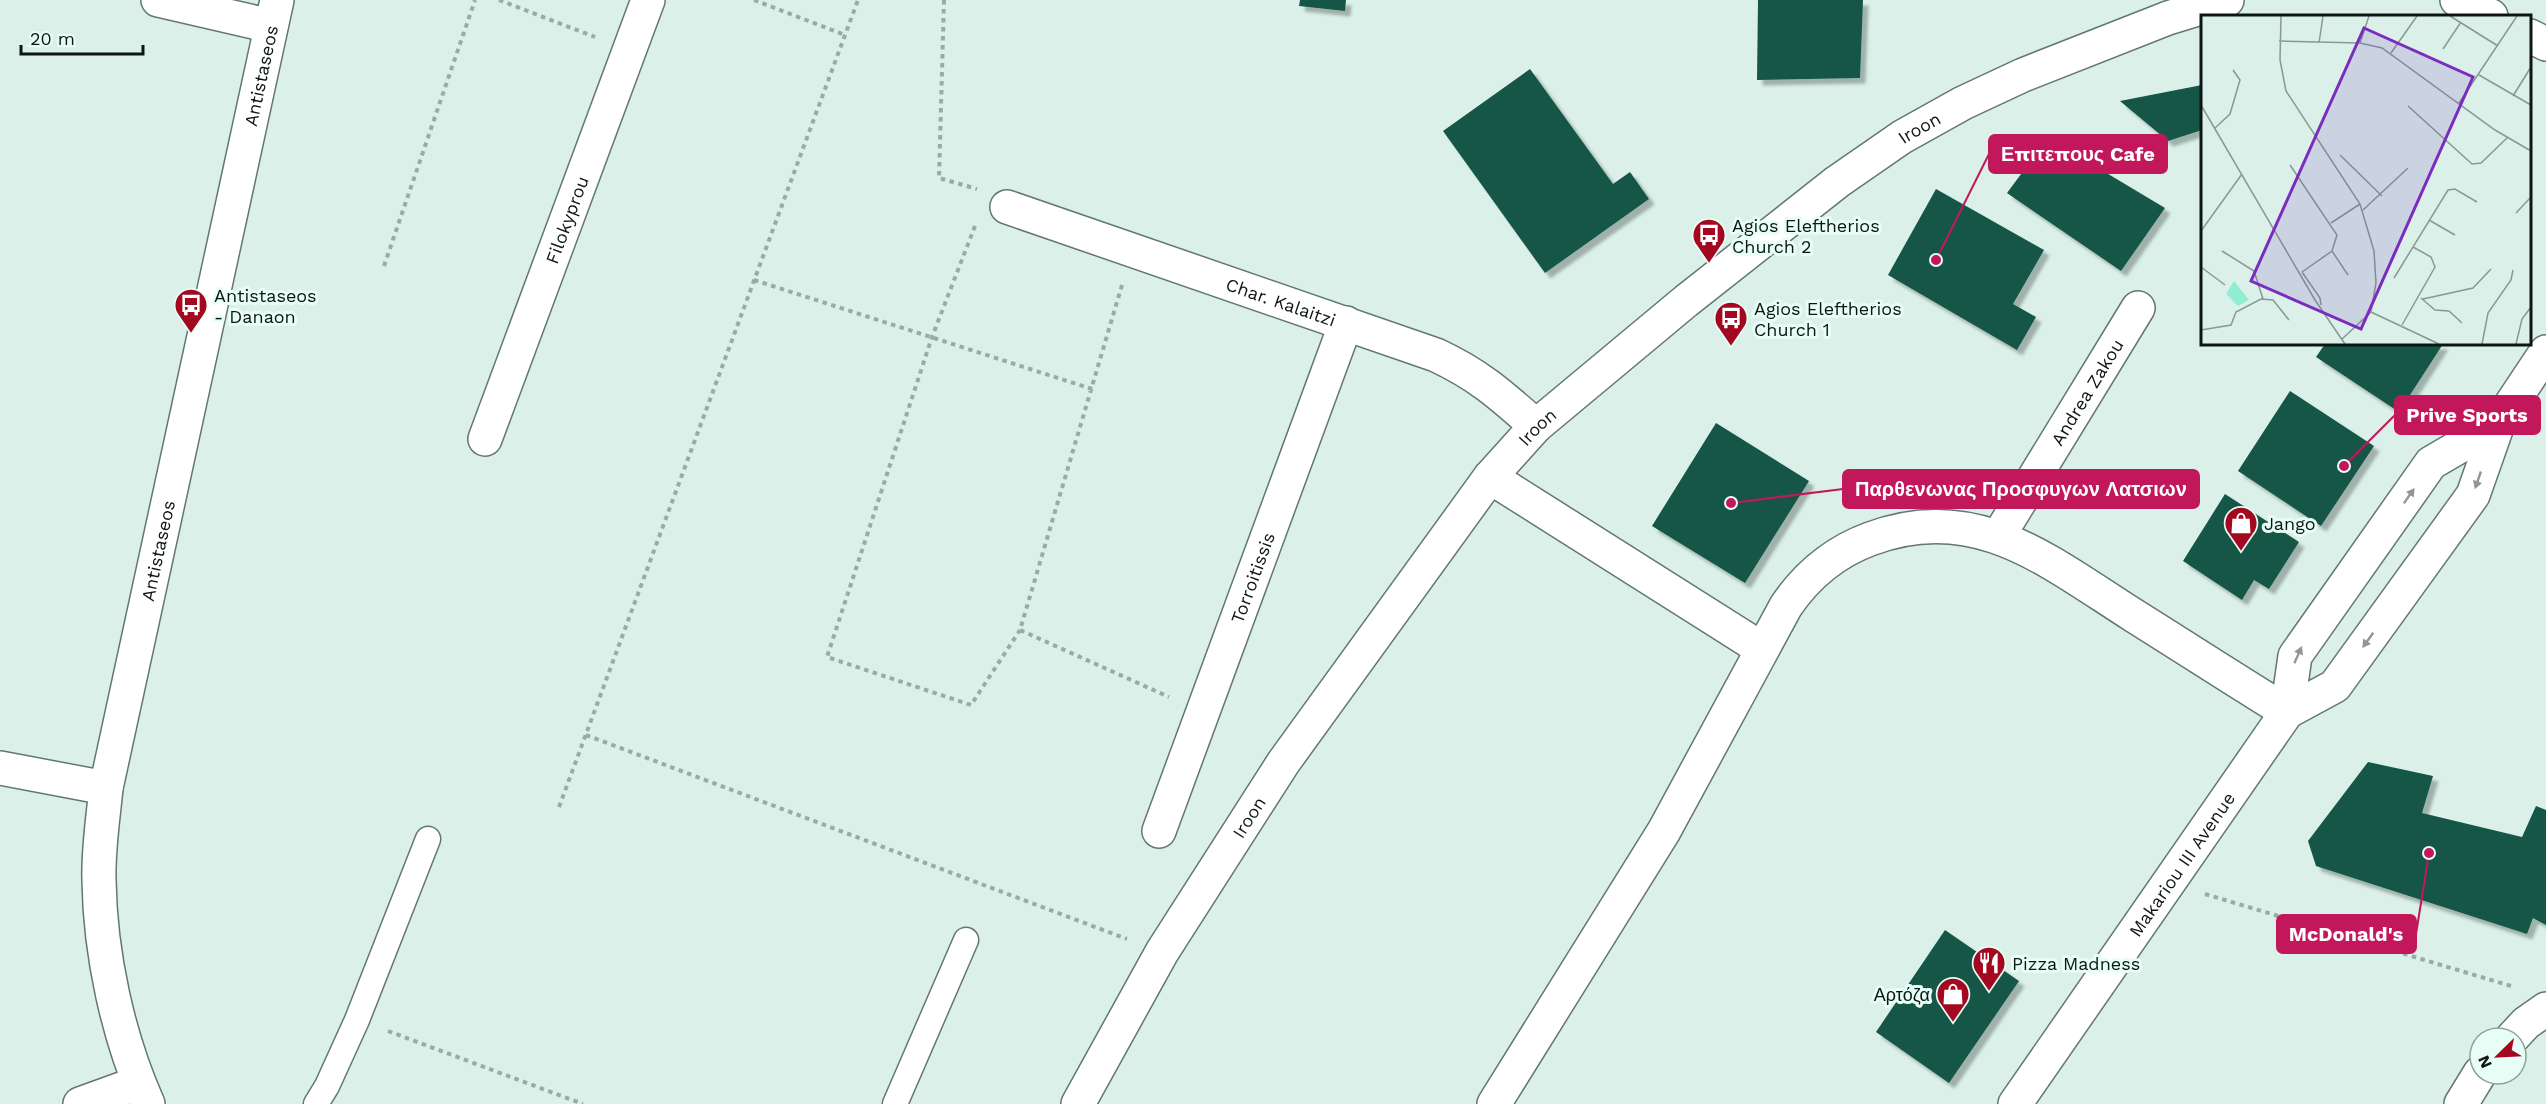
<svg xmlns="http://www.w3.org/2000/svg" width="2546" height="1104" font-family="'Work Sans',sans-serif">
  <style>
    .building { fill: #145647; filter: url(#shadow) }
    .lines { fill: none; stroke-linecap: round; stroke-linejoin: round }
    .lane-casing { stroke: #627770; stroke-width: 27 }
    .street-casing { stroke: #627770; stroke-width: 36 }
    .secondary-casing { stroke: #627770; stroke-width: 36 }
    .path { stroke: #99aba5; stroke-width: 4; stroke-dasharray: 4.5 4.5; stroke-linecap: butt }
    .lane { stroke: #fff; stroke-width: 24 }
    .street { stroke: #fff; stroke-width: 33 }
    .secondary { stroke: #fff; stroke-width: 33 }
    .oneway { fill: #939695 }
    .labels { text-anchor: middle; dominant-baseline: central; stroke-width: 6; stroke-linejoin: round; paint-order: stroke }
    .street-label { font-size: 18px; fill: #0e1613; stroke: #e7fef6 }
    .poi-label { font-size: 18px; fill: #0e1613; stroke: #e7fef6; text-anchor: start }
    .inset-road { fill: none; stroke: #889993; stroke-width: 1.5 }
    .view { fill: #7b2cbf; fill-opacity: 0.15; stroke: #7b2cbf; stroke-width: 3 }
    .inset-edge { fill: none; stroke: #0e1613; stroke-width: 3 }
    .leader { fill: none; stroke: #c2185b; stroke-width: 2 }
    .callout-dot { fill: #c2185b; stroke: #e7fef6; stroke-width: 2 }
    .callout { fill: #c2185b; stroke: #c2185b; stroke-width: 2 }
    .callout-label { font-size: 20px; text-anchor: middle; font-weight: bold; fill: #fff }
  </style>
  <defs>
    <filter id="shadow"><feDropShadow dx="5.5" dy="5.5" stdDeviation="1.5" flood-color="#0004"/></filter>
  </defs>
  <rect width="100%" height="100%" fill="#daf0e9"/>
  <path class="building" d="M1300,0H1346L1345,11L1299,6Z
    M1758,0H1863L1860,78L1757,80Z
    M1530,69L1613,184L1630,172L1649,199L1545,273L1443,131Z
    M2202,85V130L2168,141L2120,101Z
    M2063,147L2165,208L2121,271L2007,193L2030,162Z
    M1936,189L2044,250L2013,304L2036,317L2017,350L1888,275Z
    M2325,344H2443L2399,412L2316,357Z
    M2290,391L2374,446L2321,526L2238,471Z
    M1716,423L1809,481L1745,583L1652,526Z
    M2225,494L2299,542L2269,589L2254,580L2242,600L2183,561Z
    M2368,762L2433,776L2422,813L2522,837L2536,806L2546,810V925L2533,918L2527,934L2316,866L2308,841Z
    M1945,930L2019,981L1949,1083L1876,1032Z"/>
  <g class="lines">
    <g class="lane-casing">
      <path id="lane" d="M316,1104L327,1086L357,1020L428,839
        M895,1104L966,940"/>
    </g>
    <g class="street-casing">
      <g id="street">
        <path d="M158,0L271,26"/>
        <path id="s1" d="M1007,207L1436,355C1479,375 1501,395 1536,426"/>
        <path id="s2" d="M485,439L648,0"/>
        <path d="M1490,477L1762,649"/>
        <path id="s3" d="M1998,537L2138,308"/>
        <path d="M0,768L106,788"/>
        <path id="s4" d="M1159,831L1346,323"/>
        <path d="M2512,1038L2526,1023L2546,1009"/>
        <path d="M80,1104L138,1083"/>
        <path id="s5" d="M148,1104C118,1037 100,954 99,880C98,850 103,819 106,788L277,0"/>
        <path d="M1494,1104L1664,831L1786,606C1807,575 1835,552 1870,539C1975,499 2048,561 2133,615C2184,647 2235,680 2287,712"/>
        <path d="M2461,1104L2480,1073"/>
      </g>
    </g>
    <g class="secondary-casing">
      <g id="secondary">
        <path d="M2457,0L2491,16"/>
        <path d="M2530,36L2546,44"/>
        <path d="M2287,712L2295,656L2431,463L2498,424"/>
        <path id="s6" d="M1078,1104L1162,952L1283,763L1490,477L1536,426L1686,301L1837,182L1902,137L1963,103L2023,75L2168,18L2227,0"/>
        <path id="s7" d="M2015,1104L2287,712L2335,686L2473,495L2498,424L2546,352"/>
      </g>
    </g>
    <path class="path" d="M499,0L595,37
      M754,0L845,35
      M944,0L939,178L977,189
      M975,226L932,337L827,657L971,705L1020,630
      M384,266L475,0
      M754,280L1092,389
      M1122,285L1020,630L1169,697
      M586,735L1127,939
      M559,807L858,0
      M2205,894L2511,986
      M388,1031L583,1104"/>
    <use href="#lane" class="lane"/>
    <use href="#street" class="street"/>
    <use href="#secondary" class="secondary"/>
  </g>
  <defs><path id="oneway-solid" d="M-6-.8H1V-3.2L6.5 0L1 3.2V.8H-6Z" transform="scale(1.5)"/></defs>
  <g class="oneway">
    <use href="#oneway-solid" transform="translate(2478 480) rotate(109)"/>
    <use href="#oneway-solid" transform="translate(2409 496) rotate(-55)"/>
    <use href="#oneway-solid" transform="translate(2368 640) rotate(126)"/>
    <use href="#oneway-solid" transform="translate(2298 655) rotate(-66)"/>
  </g>
  <defs>
    <g id="bus-pin" transform="scale(1.725)"><path d="M0 17L-7.5 6A9.5 9.5 0 1 1 7.5 6Z" fill="#a40820" stroke="#e7fef6"/><path d="M-5-6H5V4H4V6H2V4H-2V6H-4V4H-5ZM-3.5-4V0h7V-4ZM-3.5 1.2v1.5H-2V1.2ZM2 1.2v1.5H3.5V1.2Z" fill="#fff"/></g>
    <g id="shop-pin" transform="scale(1.725)"><path d="M0 17L-7.5 6A9.5 9.5 0 1 1 7.5 6Z" fill="#a40820" stroke="#e7fef6"/><path d="M-5-2.5h2.3a2.7 3.5 0 0 1 5.4 0H5L5.5 6h-11ZM-1.5-2.5h3a1.5 2.3 0 0 0-3 0Z" fill="#fff"/></g>
    <g id="restaurant-pin" transform="scale(1.725)"><path d="M0 17L-7.5 6A9.5 9.5 0 1 1 7.5 6Z" fill="#a40820" stroke="#e7fef6"/><path d="M-5-6h1v4h1v-4h1v4h1v-4h1v5L-1.5 .5V6h-2V.5L-5-1ZM5-6V6H3V1.5H1.5Q1.5-4 5-6Z" fill="#fff"/></g>
  </defs>
  <g fill-rule="evenodd">
    <use href="#bus-pin" x="1709" y="235"/>
    <use href="#bus-pin" x="191" y="305"/>
    <use href="#bus-pin" x="1731" y="318"/>
    <use href="#shop-pin" x="2241" y="523"/>
    <use href="#restaurant-pin" x="1989" y="963"/>
    <use href="#shop-pin" x="1953" y="994"/>
  </g>
  <g class="labels">
    <g class="street-label">
      <text stroke="none"><textPath href="#s5" startOffset="1052">Antistaseos</textPath></text>
      <text stroke="none"><textPath href="#s6" startOffset="1306">Iroon</textPath></text>
      <text stroke="none"><textPath href="#s2" startOffset="234">Filokyprou</textPath></text>
      <text stroke="none"><textPath href="#s1" startOffset="290">Char. Kalaitzi</textPath></text>
      <text stroke="none"><textPath href="#s3" startOffset="170">Andrea Zakou</textPath></text>
      <text stroke="none"><textPath href="#s6" startOffset="820">Iroon</textPath></text>
      <text stroke="none"><textPath href="#s5" startOffset="566">Antistaseos</textPath></text>
      <text stroke="none"><textPath href="#s4" startOffset="270">Torroitissis</textPath></text>
      <text stroke="none"><textPath href="#s6" startOffset="334">Iroon</textPath></text>
      <text stroke="none"><textPath href="#s7" startOffset="292">Makariou III Avenue</textPath></text>
    </g>
    <g class="poi-label">
      <text x="1732" y="225">Agios Eleftherios<tspan x="1732" dy="21">Church 2</tspan></text>
      <text x="214" y="295">Antistaseos<tspan x="214" dy="21">- Danaon</tspan></text>
      <text x="1754" y="308">Agios Eleftherios<tspan x="1754" dy="21">Church 1</tspan></text>
      <text x="2264" y="523">Jango</text>
      <text x="2012" y="963">Pizza Madness</text>
      <text x="1930" y="994" text-anchor="end">Αρτόζα</text>
    </g>
  </g>
  <g transform="translate(2201 15)">
    <rect width="330" height="330" fill="#daf0e9"/>
    <path d="M33,266L48,285L37,291L25,279Z" fill="#91edd2"/>
    <path class="inset-road" d="M80,1L79,45L85,76L159,189L173,236L175,268L170,297L141,324M249,1L297,31M78,26L159,28L181,33L294,115L330,136M118,28L122,1M159,28L168,1M242,34L260,7M190,38L216,1M278,60L330,90M312,81L330,52M258,88L316,1M0,90L114,285L144,329M207,91L271,149L280,148L306,123M14,113L29,99L39,65L32,55M139,140L181,181M89,150L136,220L131,236L101,257M162,195L207,153M315,198L330,182M228,205L254,220M130,208L159,189M0,216L41,159M21,236L53,256L62,284M131,236L147,260M0,252L24,270M101,257L119,283L120,290M193,263L247,175L254,174L276,187M220,283L234,295L248,296L261,308M222,284L272,273L290,254M170,297L238,329M201,310L234,252L230,242L212,232M0,315L30,310L35,297L60,284L72,285L88,305M281,329L287,298L310,265L312,255M315,329L321,304L330,292"/>
    <path class="view" d="M163,13L272,62L160,314L50,266Z"/>
    <rect width="330" height="330" class="inset-edge"/>
  </g>
  <path class="leader" d="M1936 260L1989 154M2344 466L2395 415M1731 503L1843 489M2429 853L2416 934"/>
  <g class="callout-dot">
    <circle cx="1936" cy="260" r="6"/>
    <circle cx="2344" cy="466" r="6"/>
    <circle cx="1731" cy="503" r="6"/>
    <circle cx="2429" cy="853" r="6"/>
  </g>
  <g class="callout">
    <rect x="1989" y="135" width="178" height="38" rx="6"/>
    <rect x="2395" y="396" width="145" height="38" rx="6"/>
    <rect x="1843" y="470" width="356" height="38" rx="6"/>
    <rect x="2277" y="915" width="139" height="38" rx="6"/>
  </g>
  <g class="callout-label">
    <text x="2078" y="161">Επιτεπους Cafe</text>
    <text x="2467" y="422">Prive Sports</text>
    <text x="2021" y="496">Παρθενωνας Προσφυγων Λατσιων</text>
    <text x="2346" y="941">McDonald's</text>
  </g>
  <g transform="translate(2498 1056) rotate(246)"><circle r="28" fill="#e7fef6" stroke="#90a19b" stroke-width="1.5"/>
  <path d="M0-4.5L10 22L0 15L-10 22Z" fill="#a40820"/>
  <text y="-9" font-size="16" font-weight="bold" text-anchor="middle" fill="#0e1613">N</text>
  </g>
  <path d="M21 45v9h122v-9" fill="none" stroke="#0e1613" stroke-width="3"/>
  <text x="30" y="45" font-size="18" fill="#0e1613" stroke="#e7fef6" stroke-width="4.5" paint-order="stroke">20 m</text>
</svg>
